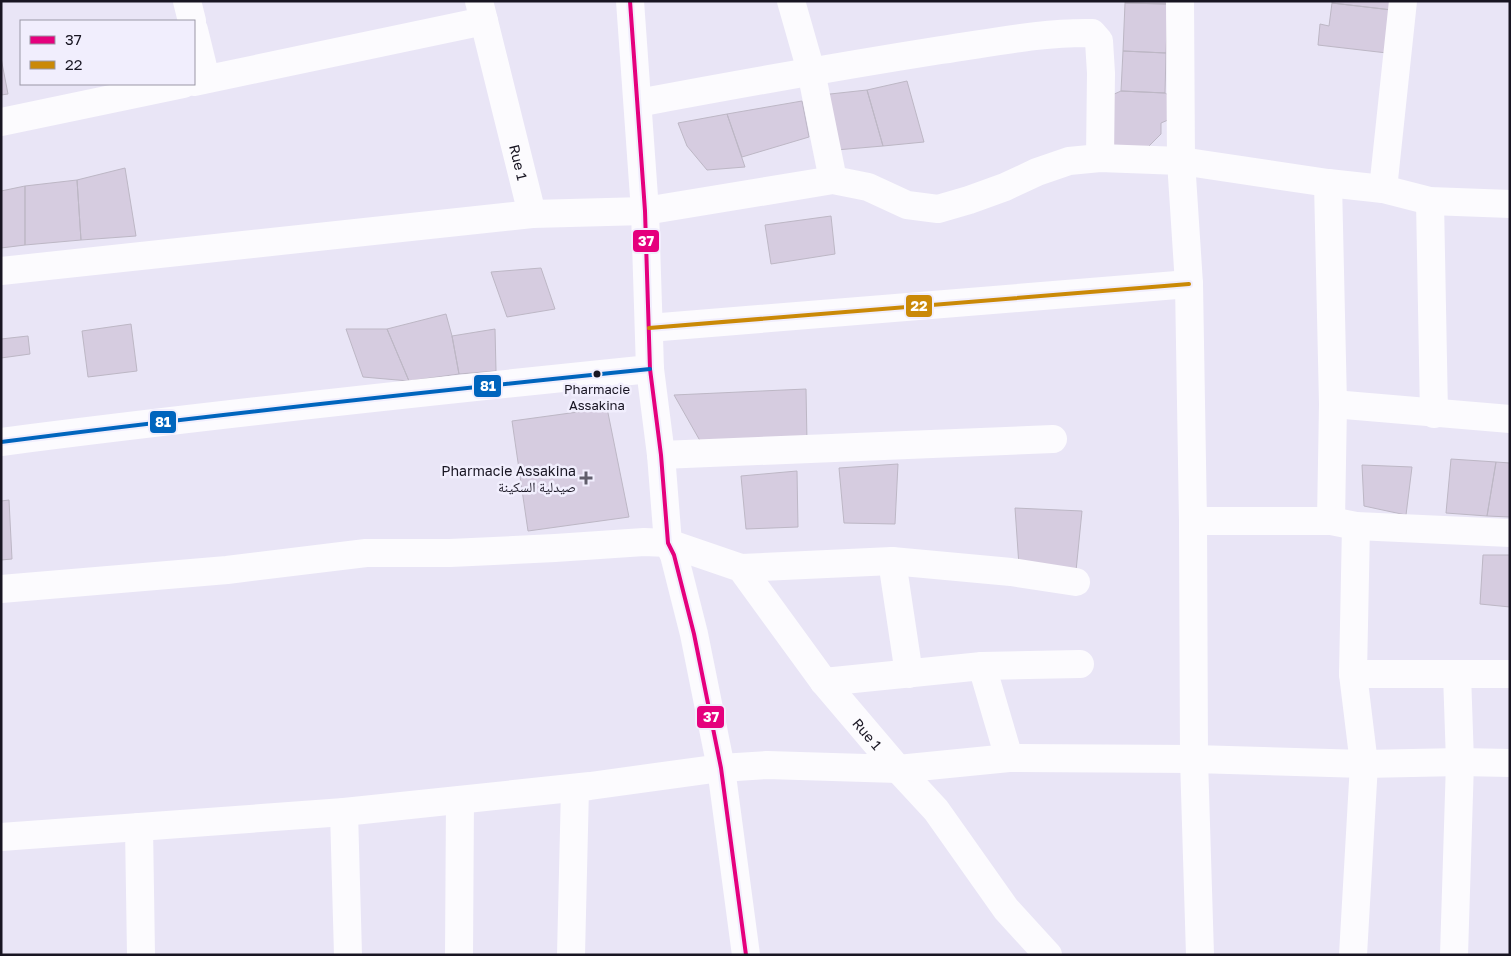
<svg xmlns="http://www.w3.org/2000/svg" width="1511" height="956" font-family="'Golos Text','Noto Naskh Arabic',sans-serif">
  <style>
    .building { fill: #d6cce0; stroke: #bdb7c5 }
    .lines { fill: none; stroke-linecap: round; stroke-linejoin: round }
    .minor { stroke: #fcfbfe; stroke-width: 28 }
    .bus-1-casing { stroke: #f1eefd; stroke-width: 8 }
    .bus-2-casing { stroke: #f1eefd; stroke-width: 8 }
    .bus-3-casing { stroke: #f1eefd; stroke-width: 8 }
    .bus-1 { stroke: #e5007d; stroke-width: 4 }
    .bus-2 { stroke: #ca8907; stroke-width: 4 }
    .bus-3 { stroke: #0065bd; stroke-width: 4 }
    .bus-dot { fill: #181522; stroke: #f1eefd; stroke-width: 2 }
    .poi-dot { fill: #615e6c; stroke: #f1eefd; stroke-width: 2 }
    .labels { text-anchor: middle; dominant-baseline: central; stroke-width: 5; stroke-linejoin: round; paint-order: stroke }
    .bus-label { font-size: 13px; fill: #181522; stroke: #f1eefd }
    .street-label { font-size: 14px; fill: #181522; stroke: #f1eefd }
    .poi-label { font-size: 14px; fill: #181522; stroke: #f1eefd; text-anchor: end }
    .line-badge { stroke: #f1eefd; stroke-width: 2 }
    .badge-label { font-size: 14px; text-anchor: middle; font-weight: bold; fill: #fff }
  </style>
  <rect width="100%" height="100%" fill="#e9e5f6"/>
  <path class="building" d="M1125,1H1168V4L1125,3Z
    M1332,1H1393L1392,10L1332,3Z
    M1125,3L1168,4L1166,53L1123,51Z
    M1332,3L1392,10L1387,53L1318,45L1320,24L1329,26Z
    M1123,51L1166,53L1165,93L1121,91Z
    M1,58L8,94L1,95Z
    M907,81L924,142L883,146L867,90Z
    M867,90L883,146L836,150L821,95Z
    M1121,91L1165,93L1170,96L1168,120L1161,123V134L1148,147L1110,146L1112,95Z
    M802,101L809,137L742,157L727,114Z
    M727,114L745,167L707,170L687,146L678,123Z
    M125,168L136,236L81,240L77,180Z
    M77,180L81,240L25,245V186Z
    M25,186V245L1,248V191Z
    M831,216L835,254L771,264L765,225Z
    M541,268L555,309L507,317L491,272Z
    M446,314L452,336L459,374L409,381L387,329Z
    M131,324L137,371L88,377L82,331Z
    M346,329H387L409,381L363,377Z
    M495,329L496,371L459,374L452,336Z
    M28,336L30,354L1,358V339Z
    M806,389L807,442L703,446L674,395Z
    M607,408L629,517L528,531L512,421Z
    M1451,459L1496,462L1487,516L1446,513Z
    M1496,462L1510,463V517L1487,516Z
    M898,464L895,524L844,523L839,468Z
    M1362,465L1412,467L1406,515L1364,506Z
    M797,471L798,527L746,529L741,476Z
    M9,500L12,559L1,560V501Z
    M1015,508L1082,511L1076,571L1019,566Z
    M1483,555H1510V607L1480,604Z"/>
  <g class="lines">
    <g class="minor">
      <path d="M187,1L192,21"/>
      <path id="s1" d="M479,1L532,214"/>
      <path d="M630,1L645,211L650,369L661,455L668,543L674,555L694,634L721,768L746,955"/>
      <path d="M791,1L811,71L833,180"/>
      <path d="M1180,1L1181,161L1189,284L1193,521L1194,759L1200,955"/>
      <path d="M194,30L206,79"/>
      <path d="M194,82L484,21"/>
      <path d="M638,103C739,84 840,66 941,50C991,43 1042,32 1092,33L1099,41L1101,73L1100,158"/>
      <path d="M1,122L183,84"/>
      <path d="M1328,183L1333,404L1331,521"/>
      <path d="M1383,189L1403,1"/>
      <path d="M1430,201L1434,414"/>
      <path d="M1,271L532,214L645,211L833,180L868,187L907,205L938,209L969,200L1005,187L1037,172L1069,161L1100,158L1181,161L1328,183L1383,189L1430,201L1510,204"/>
      <path d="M649,328L1189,284"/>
      <path d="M1333,404L1510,419"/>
      <path d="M1,442C217,414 434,391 650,369"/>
      <path d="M661,455L1053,439"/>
      <path d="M1193,521H1331L1356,526L1510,533"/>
      <path d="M892,561L909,674"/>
      <path d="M741,568L892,561L1011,572L1076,582"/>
      <path id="s2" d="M1,589L227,570L366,553H450L555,548L644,542L668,543L741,568L824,682L898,769L936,810L1006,909L1048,955"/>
      <path d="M982,666L1080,664"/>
      <path d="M1353,674H1510"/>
      <path d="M824,682L982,666L1009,758"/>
      <path d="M344,812L348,955"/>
      <path d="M139,827L141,955"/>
      <path d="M1,837L344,812L590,786L721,768L767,765L898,769L1009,758L1194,759L1364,764L1460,762L1510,763"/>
      <path d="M459,955L460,800"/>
      <path d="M571,955L575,788"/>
      <path d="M1353,955L1364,764L1353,674L1356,526"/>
      <path d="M1454,955L1460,762L1457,674"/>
    </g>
    <g class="bus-1-casing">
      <path id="bus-1" d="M630,1L645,211L650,369L661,455L668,543L674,555L694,634L721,768L746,955"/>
    </g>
    <g class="bus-2-casing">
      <path id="bus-2" d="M649,328L1189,284"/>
    </g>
    <g class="bus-3-casing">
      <path id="bus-3" d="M1,442C217,414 434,391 650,369"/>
    </g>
    <use href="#bus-1" class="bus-1"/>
    <use href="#bus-2" class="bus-2"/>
    <use href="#bus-3" class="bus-3"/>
  </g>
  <circle class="bus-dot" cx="597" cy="374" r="4.5"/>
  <path class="poi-dot" d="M583.5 470.5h5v5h5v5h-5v5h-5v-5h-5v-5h5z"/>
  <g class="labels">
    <g class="bus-label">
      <text x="597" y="389">Pharmacie<tspan x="597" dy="16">Assakina</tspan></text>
    </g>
    <g class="street-label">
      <text stroke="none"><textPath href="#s1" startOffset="166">Rue 1</textPath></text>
      <text stroke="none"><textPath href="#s2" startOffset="955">Rue 1</textPath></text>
    </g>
    <g class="poi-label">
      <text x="576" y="470">Pharmacie Assakina<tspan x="576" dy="16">صيدلية السكينة</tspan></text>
    </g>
  </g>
  <g class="line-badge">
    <rect x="632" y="229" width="28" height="24" rx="5" fill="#e5007d"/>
    <rect x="905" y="294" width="28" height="24" rx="5" fill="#ca8907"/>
    <rect x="473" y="374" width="29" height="24" rx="5" fill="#0065bd"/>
    <rect x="149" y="410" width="28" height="24" rx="5" fill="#0065bd"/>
    <rect x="696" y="705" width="29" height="24" rx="5" fill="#e5007d"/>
  </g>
  <g class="badge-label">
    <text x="646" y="246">37</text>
    <text x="919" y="311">22</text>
    <text x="488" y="391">81</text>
    <text x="163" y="427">81</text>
    <text x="711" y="722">37</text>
  </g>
  <rect width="1511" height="956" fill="none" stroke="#181522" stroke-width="5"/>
  <rect x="20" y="20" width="175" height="65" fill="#f1eefd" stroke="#9a97a5"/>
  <rect x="30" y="36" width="25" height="8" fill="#e5007d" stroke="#9a97a5"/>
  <text x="65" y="45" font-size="15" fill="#181522">37</text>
  <rect x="30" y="61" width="25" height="8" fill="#ca8907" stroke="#9a97a5"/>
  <text x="65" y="70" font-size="15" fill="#181522">22</text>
</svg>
